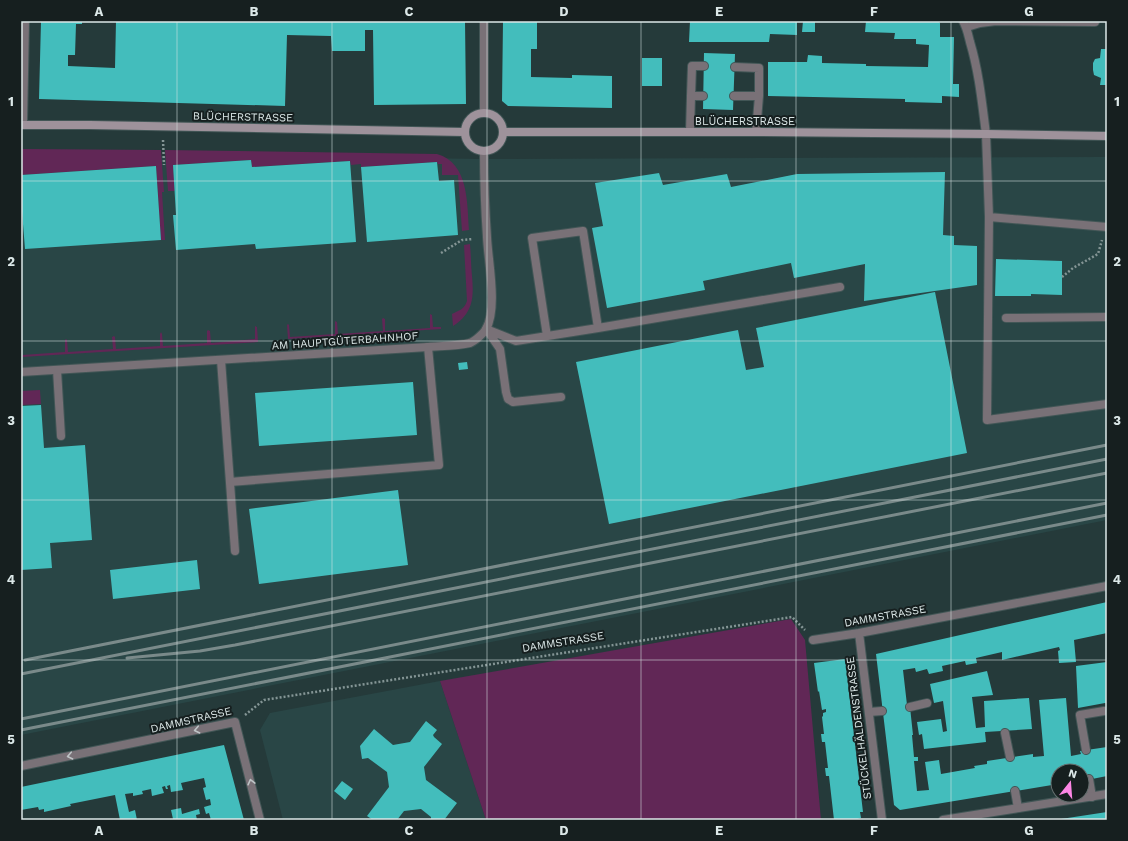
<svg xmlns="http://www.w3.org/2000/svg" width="1128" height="841" font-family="'Work Sans',sans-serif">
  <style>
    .built { fill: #294646 }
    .green { fill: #612756 }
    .building { fill: #43bdbc }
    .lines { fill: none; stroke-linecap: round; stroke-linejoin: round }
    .service-casing { stroke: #425656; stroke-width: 10 }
    .minor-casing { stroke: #425656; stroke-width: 10 }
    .secondary-casing { stroke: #425656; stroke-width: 10 }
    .path { stroke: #849595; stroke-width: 2.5; stroke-dasharray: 2 2; stroke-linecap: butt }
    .service { stroke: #797177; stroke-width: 8 }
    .minor { stroke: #797177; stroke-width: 8 }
    .secondary { stroke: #9e929b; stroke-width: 8 }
    .rail { stroke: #7a8a8a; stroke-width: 3 }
    .oneway { stroke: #bec4c6 }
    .grid { fill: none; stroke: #dce8e8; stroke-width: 1; stroke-opacity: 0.55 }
    .labels { text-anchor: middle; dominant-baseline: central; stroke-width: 4; stroke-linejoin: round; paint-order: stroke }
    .street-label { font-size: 11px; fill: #dce8e8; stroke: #161f1f }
    .neatline { fill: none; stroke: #dce8e8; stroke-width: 1.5 }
    .grid-label { font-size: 13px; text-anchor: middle; font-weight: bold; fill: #dce8e8 }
  </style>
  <rect width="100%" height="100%" fill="#253a3a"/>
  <path class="built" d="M253,155L478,159L1107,157V520L21,735V158Z
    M440,681L486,820H283L260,730L270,713Z"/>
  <path class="green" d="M21,149L161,150L164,192H162L165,240H161L156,166L21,175Z
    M165,150L437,154C469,163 467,203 469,230L462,231L458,175H442V164H438L437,162L361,167V164L351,165L350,161L252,167L251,160L173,165L175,191H168Z
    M470,244C471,255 471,266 472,276C474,298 473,313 453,326L452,314C459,310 464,310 467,301L464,245Z
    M430,314L432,315L433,327H441V329L288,339L287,325L288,324L289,325L290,337L335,334V321L337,322L338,334L383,331L382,319L383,318L385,319V331L430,328Z
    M255,326L257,327L258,342L22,357V355L65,352V340L66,339L67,340L68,352L113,349L112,337L114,336L115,337L116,349L160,346V334L161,332L162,334L163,346L207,343V331L208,330L210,331L211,343L255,339Z
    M40,390L41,404L21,405V391Z
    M791,619L805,640L821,820H486L440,681Z"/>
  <path class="building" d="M41,21H82V24H76L75,55H68V66L115,68L116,21H465L466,104L374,105L373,30H365V51H332L331,36L287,35L285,106L39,99Z
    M503,21H537V49H531V77L572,78V75L612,76V108L508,106L502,101Z
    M690,21H797V35L770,34L769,42H689Z
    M803,21H815V32H802Z
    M866,21H938L940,23V37H954L953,84H959V97L942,96V103L905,102V99L768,96V62H807L808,55L822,56V63L866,64V66L928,67L929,45L916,44V39H894L895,33L865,32Z
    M1101,49H1107V85H1100L1101,78L1094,75L1093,70V63L1095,59L1100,58Z
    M704,53L735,54L733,110L703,109Z
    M642,58H662V86H642Z
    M251,160L252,167L350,161L356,242L256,249L255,244L176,250L173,215H176L173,165Z
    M437,162L439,181L454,180L458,235L367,242L361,167Z
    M156,166L161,240L25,249L21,199V175Z
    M945,172L943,235L954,236V245L977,246V285L864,301L865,264L794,278L791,263L703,281L705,290L607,308L592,228L603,226L595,183L659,173L663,185L727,174L731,187L797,174Z
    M996,259L1062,261V295L1031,294V296H995Z
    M935,292L967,453L609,524L576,362L738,330L746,370L764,367L756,328Z
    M467,362L468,369L459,370L458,363Z
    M413,382L417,435L259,446L255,393Z
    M41,405L44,448L85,445L92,540L50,543L52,568L21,570V406Z
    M398,490L408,565L259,584L249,509Z
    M197,560L200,589L113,599L110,570Z
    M1107,602V633L1074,640L1076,662L1059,663L1058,651L1060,650L1059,647L1002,660V652L976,658L977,663L966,665L965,661L942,666L943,671L929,674L927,669L916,672L915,668L903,670L907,705L909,704L910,707L913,735H912L914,757H918V761H914L917,791L929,790L925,762L939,760L941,774L975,768L974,766L987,764V761L1033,754V757L1044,756L1039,700L1066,698L1071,756L1081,754L1080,751L1107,747V776L1082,781V771H1058V784L900,810L894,805L876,654Z
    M845,659L863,812H860L861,818L854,820H834L829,776H826L825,768H828L825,742H822L821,734H824L822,717L823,716V713L826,712V709L822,710L819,691L818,692L814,663Z
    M1107,662V704L1105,703L1078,708L1076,666Z
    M987,671L993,695L972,697L976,728L985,727L984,701L1029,698L1032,729L985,732L986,742L924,749L922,734L919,735L917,722L941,719L943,732L947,731L943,701L934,703L930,684Z
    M426,721L437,730L433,735L434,737L442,744L424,767L426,780L457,803L444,820H431V817L421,809L404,811L397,820H373L367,816L389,787L387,772L368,758L362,759L360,746L374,729L393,745L410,742Z
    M224,745L244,820H211L209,813L206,814L204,807L211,805L210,799L206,800L203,788L206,787L204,778L181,783L183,790L171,792L170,785L167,786L168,789H166L165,786L162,787L164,793L152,796L151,789L142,791L143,794L133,796V793L125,794L129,812L135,810L137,820H120L115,795L70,804L71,806L44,812V809L39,810L38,807L21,810V787Z
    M342,781L353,789L345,800L334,791Z
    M181,808L182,814L199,809L200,814L196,815L197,820H170L173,819L171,810Z
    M1107,812V820H1061V819Z"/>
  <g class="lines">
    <g class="service-casing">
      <path id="service" d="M967,27L980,23L996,21L1095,22
        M735,67L759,68V96
        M691,96L692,66H704
        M734,96H759L756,132
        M690,132L691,96H703
        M986,134L989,217L987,420L1107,404
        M989,217L1107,227
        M1006,318L1107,317
        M486,329L516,341L598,328L840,287
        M487,330L500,349L506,392L508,399L513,402L561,397
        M547,336L532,238L583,231L598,328
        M221,360L235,551
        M57,370L61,436
        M230,482L439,465L428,347
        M910,707L927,703
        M869,712L882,711
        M1005,733L1010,757
        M1086,750L1080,715L1104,711
        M1089,779L1092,797
        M1015,791L1018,808"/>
    </g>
    <g class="minor-casing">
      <path id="minor" d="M963,21C967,28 968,34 970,42C979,72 982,103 986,134
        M484,113V21
        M23,125L25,21
        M21,372L428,347C441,346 458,346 470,343C475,341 484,333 486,329C498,308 488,261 487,237C485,209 484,180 484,151
        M859,633L882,820
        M813,640L859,633L1107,586
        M21,766L235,722L260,820
        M943,820L1107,794"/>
    </g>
    <g class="secondary-casing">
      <path id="secondary" d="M465 132a19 19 0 1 1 38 0a19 19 0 1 1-38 0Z
        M21,125H90L464,132
        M503,132H756L986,134L1107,136"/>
    </g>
    <path class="path" d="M163,140L164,165
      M441,253L462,240L473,239
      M1062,277L1073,268L1098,254L1102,240
      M245,715L264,700L792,617L805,630"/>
    <use href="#service" class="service"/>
    <use href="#minor" class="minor"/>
    <use href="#secondary" class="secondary"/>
    <path class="rail" d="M127,658L200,651L235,645L1107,473
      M25,660L1107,445
      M21,674L1107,459
      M21,719L1107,503
      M21,730L1107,515"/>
  </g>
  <defs><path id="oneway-chevron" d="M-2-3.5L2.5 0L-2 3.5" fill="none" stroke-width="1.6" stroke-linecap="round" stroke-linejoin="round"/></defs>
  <g class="oneway">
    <use href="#oneway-chevron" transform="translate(197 730) rotate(168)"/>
    <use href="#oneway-chevron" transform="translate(70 756) rotate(168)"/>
    <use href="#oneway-chevron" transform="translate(251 782) rotate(-104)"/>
  </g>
  <path class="grid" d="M177,21V820M332,21V820M487,21V820M641,21V820M796,21V820M951,21V820M21,181H1107M21,341H1107M21,500H1107M21,660H1107"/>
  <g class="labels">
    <g class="street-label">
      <text transform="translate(243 117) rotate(1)">BLÜCHERSTRASSE</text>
      <text x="745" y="121">BLÜCHERSTRASSE</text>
      <text transform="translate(345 341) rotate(-4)">AM HAUPTGÜTERBAHNHOF</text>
      <text transform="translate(885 616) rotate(-10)">DAMMSTRASSE</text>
      <text transform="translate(563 642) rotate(-9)">DAMMSTRASSE</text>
      <text transform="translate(191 720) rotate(-13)">DAMMSTRASSE</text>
      <text transform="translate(859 728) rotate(-97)">STÜCKELHÄLDENSTRASSE</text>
    </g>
  </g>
  <rect width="1128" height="841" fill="none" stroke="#161f1f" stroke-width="44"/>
  <g transform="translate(1070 783) rotate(17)"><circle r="19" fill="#161f1f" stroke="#656f6f"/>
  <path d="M0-3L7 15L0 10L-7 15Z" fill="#fc86e4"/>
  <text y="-6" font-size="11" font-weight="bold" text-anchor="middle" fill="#dce8e8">N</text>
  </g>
  <rect x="22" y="22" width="1084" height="797" class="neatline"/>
  <g class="grid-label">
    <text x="99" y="16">A</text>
    <text x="254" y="16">B</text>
    <text x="409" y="16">C</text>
    <text x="564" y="16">D</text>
    <text x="719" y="16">E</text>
    <text x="874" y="16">F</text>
    <text x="1029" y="16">G</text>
    <text x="11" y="106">1</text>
    <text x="1117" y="106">1</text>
    <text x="11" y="266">2</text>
    <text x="1117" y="266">2</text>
    <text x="11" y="425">3</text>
    <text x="1117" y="425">3</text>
    <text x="11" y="584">4</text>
    <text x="1117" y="584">4</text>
    <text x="11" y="744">5</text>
    <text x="1117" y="744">5</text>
    <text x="99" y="835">A</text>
    <text x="254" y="835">B</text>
    <text x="409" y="835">C</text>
    <text x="564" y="835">D</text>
    <text x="719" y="835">E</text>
    <text x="874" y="835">F</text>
    <text x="1029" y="835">G</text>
  </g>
</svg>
